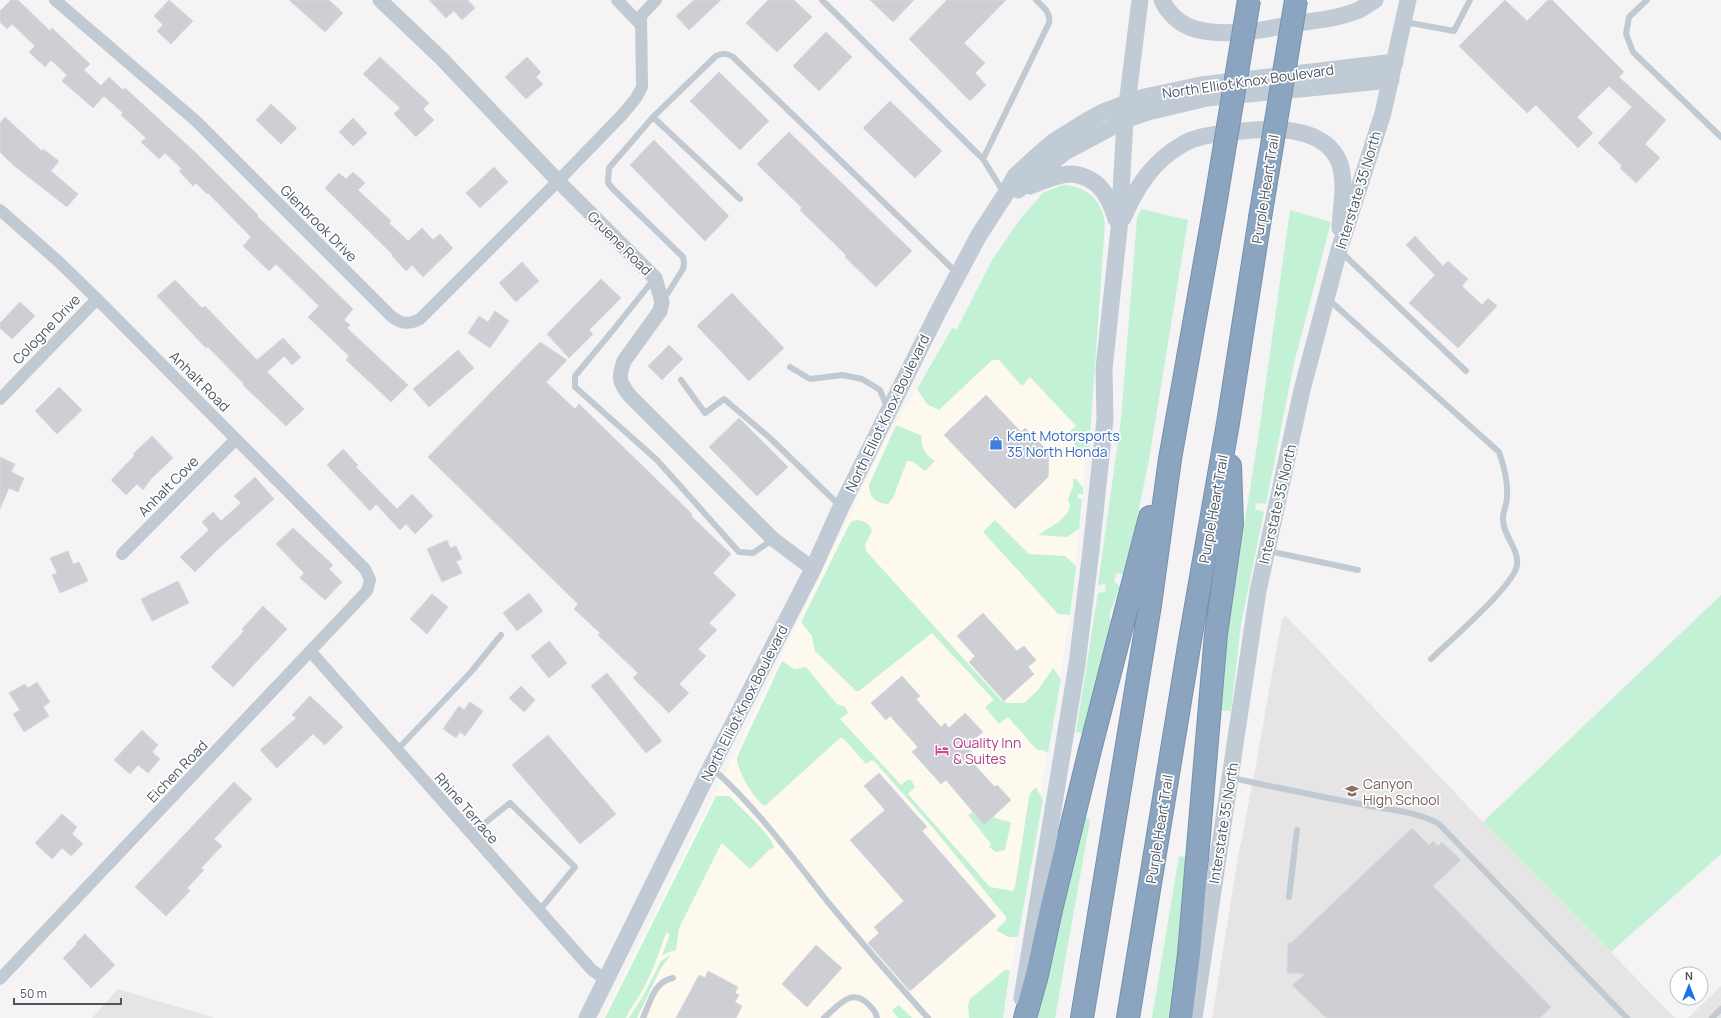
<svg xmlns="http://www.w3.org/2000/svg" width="1721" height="1018" font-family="Manrope,sans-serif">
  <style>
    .commercial { fill: #fdf9ef }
    .education { fill: #e6e4e5 }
    .green { fill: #c3f1d5 }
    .building { fill: #cdcfd5; stroke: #d7d9de }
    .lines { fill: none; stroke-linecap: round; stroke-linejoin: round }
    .motorway-casing { stroke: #7690ad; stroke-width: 24 }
    .service { stroke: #c1cad2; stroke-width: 6 }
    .minor { stroke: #c1cad2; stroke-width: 12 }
    .tertiary { stroke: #c1cad2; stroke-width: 15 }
    .secondary { stroke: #c1cbd6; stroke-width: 17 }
    .motorway { stroke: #8ba5c1; stroke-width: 22 }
    .motorway-bridge-casing { stroke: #7690ad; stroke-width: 24; stroke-linecap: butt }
    .motorway-bridge { stroke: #8ba5c1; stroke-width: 22 }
    .labels { text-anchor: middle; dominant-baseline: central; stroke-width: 3.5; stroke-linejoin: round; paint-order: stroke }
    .street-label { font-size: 14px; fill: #4a5661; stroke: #fff }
    .shop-label { font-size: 14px; fill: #366cbe; stroke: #fff; text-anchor: start }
    .hotel-label { font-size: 14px; fill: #b23c85; stroke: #fff; text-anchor: start }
    .education-label { font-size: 14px; fill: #785e54; stroke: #fff; text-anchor: start }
  </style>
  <rect width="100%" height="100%" fill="#f5f3f3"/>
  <path class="commercial" d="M952,328L1090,382L1082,497L1070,617L1003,1018H602L729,765L885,441Z"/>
  <path class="education" d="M1285,615L1483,822L1675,1018H1212L1238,858L1257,760L1271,679L1282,620Z
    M1721,986V1018H1688Z
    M118,989L215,1018H92Z"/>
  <path class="green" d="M1063,185C1086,186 1102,200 1105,223L1089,450L1077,458L1074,450L1075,446L1070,431L1076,426L1030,377L1022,386L999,360H992L939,410L927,404L917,389L952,328L957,329L992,260L1021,218L1044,192Z
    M1141,209L1188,220L1149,460L1134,532L1123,574L1116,573L1114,582L1120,586L1109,615L1111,622L1085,734L1076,732L1098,593L1105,592L1106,584L1098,585L1121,420L1137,218Z
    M1290,210L1331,222L1294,363L1266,504L1256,503L1255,509L1264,512L1241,624L1231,711L1218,710L1234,590L1258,439Z
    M896,425L922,436C919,445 927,457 935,461L925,471L912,461H907L893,498L888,504C876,504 869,497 869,485Z
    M1073,479H1076L1083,488V494H1078V498L1082,499L1079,529L1067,537L1038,535L1060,521L1068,512L1070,505L1068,499L1073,486Z
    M858,520C866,522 870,524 872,531L865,545L866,551L1001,700L1008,703H1024L1038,690L1053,668L1061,679L1048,753L1042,750H1037L1008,717L999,724L985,707L994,700L932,633L859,691H856L815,651L812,636L801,622L848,527L852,521Z
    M995,520L1029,554L1065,556L1076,566L1070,615L1058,614L983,532Z
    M1721,595V854L1611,952L1483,822Z
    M782,661L794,669L806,667L837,704L845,707L848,713L840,719L901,785L907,780H911L915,787L908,794L990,887L1013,891L1015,887L1029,797L1031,792L1036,787L1043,800L1018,937H1008L996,930L1006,920V917L934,829L874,761L872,760L866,764L843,738H840L765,806C754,800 736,769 737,757Z
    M716,796H729C741,808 770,833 774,848L769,850L750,869L723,844H721L679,928L676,950L666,953L662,956L670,934L666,933C659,953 652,973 642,991C637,1001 630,1008 626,1018H605Z
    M972,812L984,824L994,817C999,821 1005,819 1011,823L1005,850L996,852L989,847L991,844L968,815Z
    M1083,816L1090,820L1055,1018H1034L1047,962H1052L1053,951Z
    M1179,856L1189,858L1186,899L1170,1018H1152Z
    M671,955L661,968L637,1018H629L644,994L661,961Z
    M1005,970H1010L1003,1018H969L968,1006L970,999Z
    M899,1005L912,1018H898L892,1010Z"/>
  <path class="building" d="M11,0H18L50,31L52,28L90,64L84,70L101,86L109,77L123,90L125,88L197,154L258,215L257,216L353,309L344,320L350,325L347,328L408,385L391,402L346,360L349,356L308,317L319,306L276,264L269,271L243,246L251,237L208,193L207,194L196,183L193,186L179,171L182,169L165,153L159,159L141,142L146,138L121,115L123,113L104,96L93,108L62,81L67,75L51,60L45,67L29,52L35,46L12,24L7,29L0,22V11Z
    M169,0L193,21L171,44L157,31L163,25L154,16Z
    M289,0H329L343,13L325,32Z
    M429,0H468L475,8L462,20L454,11L446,18Z
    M694,0H721L689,30L676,16Z
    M768,0H794L812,17L777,52L746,23Z
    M870,0H914L893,22Z
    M947,0H1006L964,43L985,63L975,73L986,85L970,101L909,39Z
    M1505,0L1527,21L1548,0H1552L1624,72L1619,77L1666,120L1645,144L1660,158L1636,183L1620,168L1622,166L1598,143L1632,107L1609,86L1577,117L1593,133L1578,148L1536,105L1527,113L1459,46Z
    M826,32L852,57L819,91L793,66Z
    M380,57L429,103L423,109L434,120L416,137L394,114L400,108L363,74Z
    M527,57L541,72L536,77L543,84L526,99L505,77Z
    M719,72L769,121L740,150L690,101Z
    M890,101L942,151L915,178L863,128Z
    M271,104L297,128L281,144L256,120Z
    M5,117L42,151L43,149L59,161L51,171L78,194L67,207L13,165L0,152V123Z
    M353,118L367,133L353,146L339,132Z
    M789,132L912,251L876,287L845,257L846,255L800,210L802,208L757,164Z
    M654,140L729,216L705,241L630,165Z
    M494,167L508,182L480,208L466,193Z
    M353,172L365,183L358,190L391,221L389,223L408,241L422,228L433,240L440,234L453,248L423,277L412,265L406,271L392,256L393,255L325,188L339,173L346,179Z
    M1415,236L1443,266L1448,261L1468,279L1462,286L1482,305L1488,298L1497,306L1458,348L1409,303L1435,275L1406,245Z
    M522,262L539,281L516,302L499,283Z
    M601,279L621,298L589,330L593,334L569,358L547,334Z
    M175,280L202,308L205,306L257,360L283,338L301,357L292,365L284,356L267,372L304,409L286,426L243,385L244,384L208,347L206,348L157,296Z
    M732,293L784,348L749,381L697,326Z
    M20,302L35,316L12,339L0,328V323Z
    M495,311L509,321L490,348L468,333L479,316L488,322Z
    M540,342L567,360L546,382L575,409L579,404L692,514L691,516L731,554L713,573L736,595L709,623L717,630L698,649L706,656L679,684L689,693L669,713L633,678L638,673L598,635L600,633L574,609L578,604L428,457Z
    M669,345L683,359L662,380L648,366Z
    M458,350L474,368L429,407L413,389Z
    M59,387L82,410L57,434L35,411Z
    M986,395L1021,432L1025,428L1049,452L1048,477L1015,509L944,435Z
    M739,418L788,467L757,496L709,447Z
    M152,436L173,458L151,479L143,490L137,484L126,495L111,480L135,455L133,454Z
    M343,449L358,465L356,467L397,509L412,494L433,516L415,534L406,524L400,530L376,504L370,511L327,465Z
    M0,457L15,464L11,472L24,478L18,492L9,488L0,509Z
    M255,477L274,499L218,549L195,572L180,557L209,530L202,522L213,512L221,521L241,503L234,496Z
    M293,528L333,565L329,569L342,582L325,600L300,578L304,573L276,544Z
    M447,540L450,548L456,546L462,559L456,561L462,573L442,582L427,549Z
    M68,551L73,564L79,562L88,581L60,593L52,575L57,573L50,558Z
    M178,581L189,603L152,621L141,599Z
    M529,593L543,611L517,631L503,613Z
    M432,594L448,607L427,634L410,619Z
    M263,606L287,629L233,687L211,667L244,631L242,629Z
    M983,613L1017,651L1024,646L1036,660L1028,667L1034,674L1004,701L969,662L975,656L957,636Z
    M549,641L567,663L549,678L531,656Z
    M607,673L662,741L646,753L591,686Z
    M902,676L920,696L916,699L941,727L945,723L949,728L965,713L983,732L966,746L975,756L970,760L995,787L997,785L1011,800L984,825L946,780L941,784L912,752L918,747L890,716L886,720L871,703Z
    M37,682L50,702L43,707L49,716L24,732L13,714L20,710L9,693L25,684L28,688Z
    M521,686L535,700L524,712L509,698Z
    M310,696L343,727L325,745L313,734L277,768L260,750L296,718L292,715Z
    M470,702L483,711L465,736L460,732L456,738L443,729L459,706L464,710Z
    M142,730L158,745L152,752L160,759L148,773L138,765L130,774L114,760Z
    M548,735L616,814L580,844L512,765Z
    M879,773L927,827L922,831L996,916L910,991L868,943L879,933L874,927L904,901L850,840L885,810L864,786Z
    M234,782L252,799L214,839L222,846L201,868L204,870L187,888L190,891L166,916L135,887Z
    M62,814L77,827L72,834L83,844L71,856L62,848L52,859L35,843Z
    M1412,828L1429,845L1433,841L1438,846L1442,842L1461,860L1433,886L1551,1007L1540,1018H1326L1292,985L1305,974L1287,973L1288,943H1291Z
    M85,934L115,965L91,988L63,958L77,944L76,943Z
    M816,945L842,968L807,1007L782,984Z
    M708,971L738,987L735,993L739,995L735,1002L742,1006L736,1018H676L699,975L705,978Z"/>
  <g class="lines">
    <g class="motorway-casing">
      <path id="motorway" d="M1025,1018L1037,975L1051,910L1090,750L1150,517
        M1082,1018L1150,605L1170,459L1214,211
        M1128,1018L1189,646L1228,423L1260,218
        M1181,1018L1189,954L1216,634L1232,524L1230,466"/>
    </g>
    <path class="service" d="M822,0L983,159L1004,193
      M1647,0L1629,17L1626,34L1633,52L1721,137
      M1405,22L1454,31L1470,0
      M653,117L740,199
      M983,159L1049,23C1051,12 1043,7 1036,0
      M1340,251L1466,371
      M654,279L614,329L575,376V387L657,460L739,552L753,553L772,540
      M664,299L683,269L684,263L683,257L613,189L608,183L609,168L653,117L716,56C723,53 727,53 733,57L957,273
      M1328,299L1499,452C1504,466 1508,482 1507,497C1507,504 1503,511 1503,518C1502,535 1519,548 1517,565C1515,585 1448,642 1431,659
      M790,367L810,379L842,375L862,379L880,390L887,407
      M681,380L705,413L724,399L770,438L840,506
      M1268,551L1358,570
      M397,750L471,672L501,635
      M712,768C756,807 791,855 827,901C860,941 893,979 928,1018
      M1231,778C1276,787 1320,797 1365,805C1390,810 1416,811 1439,824L1627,1018
      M471,834L510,803L575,867L539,911
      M1289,897L1297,830
      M643,1018C650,1003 654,981 673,978
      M824,1018C838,1006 852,986 869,1005C873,1009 876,1012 877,1018
      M1712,1018L1721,1009"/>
    <path class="minor" d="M55,0L196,121L391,316C401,324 409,325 420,319L558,181L623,114L636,98L642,87L641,16L656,0
      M617,0L641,25
      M0,210L59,262L97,299L365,569L370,580L367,591L0,979
      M0,399L97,299
      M122,554L236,439
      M311,652L582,959L592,970L605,979"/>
    <path class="tertiary" d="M380,0L441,58L558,181L655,278L662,302L660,311L624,361C618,378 619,382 630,396L773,539L813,569"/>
    <path class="secondary" d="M1162,0C1168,14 1181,25 1195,29C1227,38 1268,29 1299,23C1319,20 1340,18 1359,10C1364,7 1370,3 1375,0
      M1030,186C1041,182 1060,173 1072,174C1099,177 1109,196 1116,219
      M1018,190L1065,152L1125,120L1148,112L1207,98L1391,80
      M1123,218C1137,186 1152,162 1183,144C1197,136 1216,134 1232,132C1266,128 1325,123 1340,164C1346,184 1341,208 1340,228
      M1022,998L1077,664L1091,550L1105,419L1104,369L1119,229L1125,120L1140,0
      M587,1018L711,767L813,569L841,507L938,312L979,235L1005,195L1015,176L1039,154L1053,142L1085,122L1103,112L1140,98L1201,85L1395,62
      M1194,1018L1258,591L1302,390L1339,250L1383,113L1408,0"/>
    <use href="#motorway" class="motorway"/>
    <g class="motorway-bridge-casing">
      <path id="motorway-bridge" d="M1214,211L1249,0
        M1260,218L1296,0"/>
    </g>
    <use href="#motorway-bridge" class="motorway-bridge"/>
  </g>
  <defs>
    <g id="shop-bare" transform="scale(1.08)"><path d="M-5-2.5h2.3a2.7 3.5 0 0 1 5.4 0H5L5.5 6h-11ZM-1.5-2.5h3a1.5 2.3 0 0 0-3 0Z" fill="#3f7fe0" stroke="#fff" stroke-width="2.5" paint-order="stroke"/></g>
    <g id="hotel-bare" transform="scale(1.08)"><path d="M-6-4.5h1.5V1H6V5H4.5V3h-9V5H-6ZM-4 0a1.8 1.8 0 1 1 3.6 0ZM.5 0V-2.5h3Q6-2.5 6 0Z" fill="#d1479c" stroke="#fff" stroke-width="2.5" paint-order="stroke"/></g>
    <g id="school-bare" transform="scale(1.08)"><path d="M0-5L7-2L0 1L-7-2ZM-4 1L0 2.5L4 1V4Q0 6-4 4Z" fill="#8d6e63" stroke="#fff" stroke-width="2.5" paint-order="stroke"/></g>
  </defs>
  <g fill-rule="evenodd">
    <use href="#shop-bare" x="996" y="443"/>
    <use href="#hotel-bare" x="942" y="750"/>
    <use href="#school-bare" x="1352" y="791"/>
  </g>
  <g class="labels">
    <g class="street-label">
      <text transform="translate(1248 81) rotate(-8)">North Elliot Knox Boulevard</text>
      <text transform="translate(1265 189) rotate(-81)">Purple Heart Trail</text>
      <text transform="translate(1358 190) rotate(-73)">Interstate 35 North</text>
      <text transform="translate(319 223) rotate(45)">Glenbrook Drive</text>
      <text transform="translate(620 243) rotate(45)">Gruene Road</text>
      <text transform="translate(46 329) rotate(-46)">Cologne Drive</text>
      <text transform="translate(200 381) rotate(45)">Anhalt Road</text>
      <text transform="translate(887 413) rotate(-64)">North Elliot Knox Boulevard</text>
      <text transform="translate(168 486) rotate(-45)">Anhalt Cove</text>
      <text transform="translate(1277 504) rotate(-77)">Interstate 35 North</text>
      <text transform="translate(1213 509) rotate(-80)">Purple Heart Trail</text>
      <text transform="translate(744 703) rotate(-63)">North Elliot Knox Boulevard</text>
      <text transform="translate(177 771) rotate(-46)">Eichen Road</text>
      <text transform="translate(467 808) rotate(49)">Rhine Terrace</text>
      <text transform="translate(1223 823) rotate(-81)">Interstate 35 North</text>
      <text transform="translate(1159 829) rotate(-81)">Purple Heart Trail</text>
    </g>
    <g class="shop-label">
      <text x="1007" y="435">Kent Motorsports<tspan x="1007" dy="16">35 North Honda</tspan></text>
    </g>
    <g class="hotel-label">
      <text x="953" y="742">Quality Inn<tspan x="953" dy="16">&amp; Suites</tspan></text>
    </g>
    <g class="education-label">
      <text x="1363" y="783">Canyon<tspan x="1363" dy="16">High School</tspan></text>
    </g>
  </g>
  <g transform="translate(1689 986)"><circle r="19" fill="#ffffff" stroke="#b7bbc0"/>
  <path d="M0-3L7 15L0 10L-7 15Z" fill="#1a73e8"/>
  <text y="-6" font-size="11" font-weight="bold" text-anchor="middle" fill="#4a5661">N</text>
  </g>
  <path d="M14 998v6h107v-6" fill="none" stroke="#4a5661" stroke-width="2"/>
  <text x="20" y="998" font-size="12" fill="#4a5661" stroke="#ffffff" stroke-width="3" paint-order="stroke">50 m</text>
</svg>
